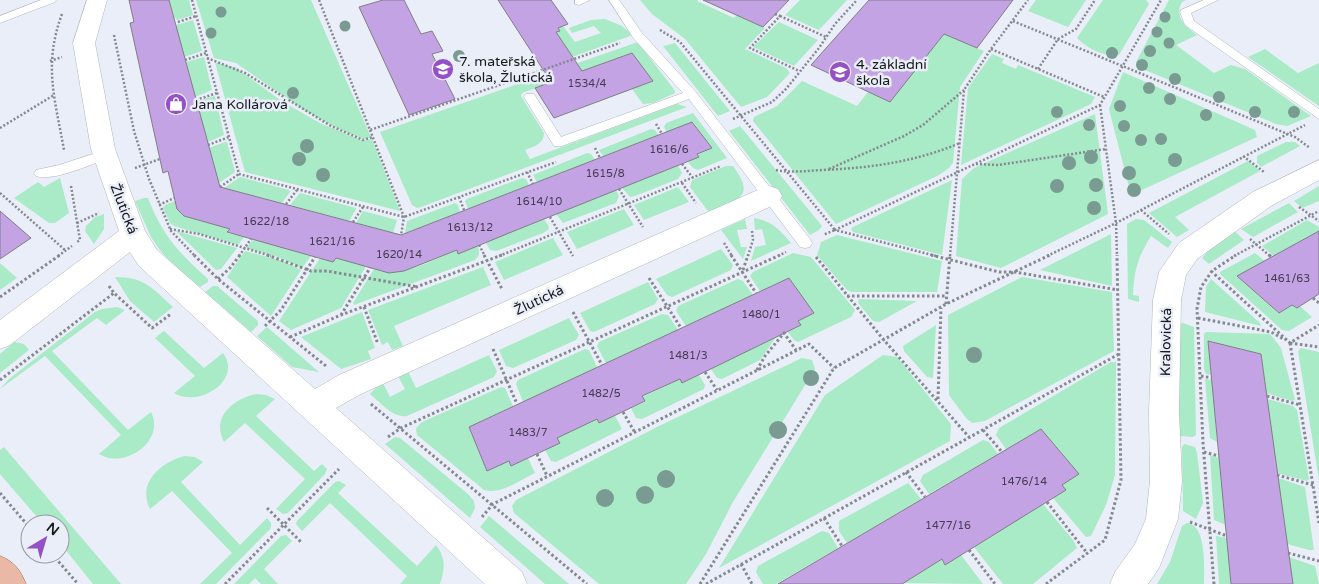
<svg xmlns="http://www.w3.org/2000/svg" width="1319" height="584" font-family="'Varela Round',sans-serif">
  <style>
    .green { fill: #a9eac7 }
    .building { fill: #c3a3e4; stroke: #817d86 }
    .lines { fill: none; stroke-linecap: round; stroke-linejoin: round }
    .lane-casing { stroke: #b1b5be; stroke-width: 1 }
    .street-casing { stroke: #b1b5be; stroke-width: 1 }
    .primary-casing { stroke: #97634f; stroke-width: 1 }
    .path-far1 { stroke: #868890; stroke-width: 2.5; stroke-dasharray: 2 2; stroke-linecap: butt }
    .path { stroke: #868890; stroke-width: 3; stroke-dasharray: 2.5 2.5; stroke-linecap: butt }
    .lane { fill: #fff; fill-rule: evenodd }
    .street { fill: #fff; fill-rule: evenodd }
    .primary { fill: #e9b9a5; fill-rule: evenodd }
    .tree { fill: #799b91 }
    .labels { text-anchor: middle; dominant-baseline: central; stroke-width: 5; stroke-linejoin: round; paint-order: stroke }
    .number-label { font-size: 11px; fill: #443c50 }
    .poi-label { font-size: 14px; fill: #191a1e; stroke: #eaeef8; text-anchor: start }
    .street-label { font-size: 14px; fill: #191a1e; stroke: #eaeef8 }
  </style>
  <rect width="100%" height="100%" fill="#eaeef8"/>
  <path class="green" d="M169,0H189L193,15L177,20L176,18H174Z
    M196,0H311L371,137L363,139L333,126L304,110L236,63L214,58Z
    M640,0H698L697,1L734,18L737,15L765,28L745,49L786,68L790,73L767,97L741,107L685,39L652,14Z
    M800,0H847L819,30L785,15Z
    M1036,0H1086L1068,27L1028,11Z
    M1103,0H1146L1149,4L1119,55C1105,57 1087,49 1077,38Z
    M1169,0H1186L1182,2C1174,17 1185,26 1197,35L1176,45L1214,73L1231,65L1245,69L1311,116L1287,126L1276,124L1140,68L1136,62Z
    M605,19L622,26L631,34L630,36L550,65L556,32L560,31L558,28L563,26L575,42L601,33L594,26L572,33L569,28L591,20Z
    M193,20L202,51L184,57L176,25Z
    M779,22L818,40L794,66L753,47Z
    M944,34L984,51L960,87L953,163L949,168L939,175L836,224L753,121L754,117L777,106L802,81L857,106L868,92L890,102Z
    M638,42L675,91V93L653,103L643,104L632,89L653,81L632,53L522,93L521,96L544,133C544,144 533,147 525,150L530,159L677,104L687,107L421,207L417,208L412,205L380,132Z
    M675,43L730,111L718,116L663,46Z
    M1265,49L1298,73L1319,63V106L1248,57Z
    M992,54L1004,59L1002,63L1016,69L1018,65L1095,97L1091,104L961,165L968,88Z
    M204,57L212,90L195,97L186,62Z
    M215,62L236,68L283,102L320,123L363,141L372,139L400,211L245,172Z
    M1123,72L1255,130L1257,137L1131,195L1109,109Z
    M215,96L224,135L208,142L196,101Z
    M693,113L727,158L698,170L693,168L688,162L699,157L697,154L712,148L693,122L667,132L664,127L666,123Z
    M1095,114L1108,214L1001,268L956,256L962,179L974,168Z
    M740,126L822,226L819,230L810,235L729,131Z
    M651,129L655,130L659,135L603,156L599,150Z
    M225,142H227L235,172L219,183L209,148Z
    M1286,142H1295L1300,146L1261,167L1257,163V156Z
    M587,153L591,154L595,160L537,182L533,175Z
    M1248,161L1260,171L1175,217L1189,230L1177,237L1149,213Z
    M678,165L682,173L678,179L635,196L630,197L622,188L661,168L663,171Z
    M726,166H733C756,197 739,199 711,212L707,210L690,187L692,180Z
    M240,177L289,190L290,192L282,203L224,188Z
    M60,178L69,213L55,223H49L14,198L38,182L44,187Z
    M522,178L526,179L529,185L468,209L465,201L467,199Z
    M952,180L942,255L853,232L851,229L853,227Z
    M1319,186V201L1302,208L1294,201Z
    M678,187L689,202L644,220L634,205Z
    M616,190L619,196L616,203L563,223L556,214L596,195L598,197Z
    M300,193L356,208V209L349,221L290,205Z
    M144,198H148C162,235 179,253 208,279V282L200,287L172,264L159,249L151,237L135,201Z
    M175,201L177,209L184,216L230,229L227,233L244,237L238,245L174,226L170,223L163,208L165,205Z
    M455,203L458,205L460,212L405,233L407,221Z
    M1289,203L1298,212L1253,237L1241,229Z
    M624,209L634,225L577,249L567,232Z
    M363,211L397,220L393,233L356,223Z
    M104,214V229L94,244L85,231L86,226L95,217Z
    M754,218C771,220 780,230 791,243L751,261L755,247L766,245L762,229L755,230Z
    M544,219L549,227L548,230L543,233L496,251L490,250L486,243L528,222L530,225Z
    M745,219L747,229L737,230L741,247H747L743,259L721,230Z
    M1136,219L1144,220L1172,242L1168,248L1151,236C1138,257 1134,270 1133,295L1139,296V302L1128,299L1127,224Z
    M1307,220L1319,227V231L1275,257L1262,246Z
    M1228,229H1232L1244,240L1209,264L1202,258Z
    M176,231L237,248L221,269L216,270Z
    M1111,234L1112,286L1040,270Z
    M837,235L942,261L937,292H851L846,289L817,255L821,242Z
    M553,238L563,255L504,280L495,262Z
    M253,240L265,243L268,240L294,251L311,256L302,268L278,257L246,248Z
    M477,246C480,252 480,255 475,260L354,305L353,303L374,269C405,277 428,262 457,250L459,253Z
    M721,249L733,265L731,270L672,297L667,295L656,279Z
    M245,251L283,261L301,270L271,316L227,277Z
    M793,253L811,257L855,310L851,317L798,342L794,340L788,332L800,326L798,321L814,313L789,278L760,291L750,276L753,272Z
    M1255,253L1265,261L1238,277L1278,313L1292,305L1296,308L1300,306L1312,317L1289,331L1282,330L1220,274V272Z
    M320,258H336L366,266L341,308L291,330L279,321Z
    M0,263L17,278L0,290Z
    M483,267L491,285L394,326L403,346L392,350L388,342L382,345L368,310Z
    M115,277C145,277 152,288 173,307L154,322L130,301Z
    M1022,277L1112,292L1114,351L985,421L972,423L966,418L949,395L948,315Z
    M738,279L743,281L753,295L686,326L676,311L678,306Z
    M1211,279L1260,323L1261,326L1205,312L1206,287Z
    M648,282L658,299L655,304L594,332L590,331L580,313Z
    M213,286H217L258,321V325L251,332L205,292Z
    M859,299L917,301L879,322L873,321L858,303Z
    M117,307L125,310L106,325L97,318L52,351L128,430L151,412C166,441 124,470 99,454L121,435L45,356L0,389L9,379L95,312L102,309Z
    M362,312L375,348L368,351L371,359L341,369L301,337Z
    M662,314L668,315L678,330L606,363L597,346L599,342Z
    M569,318L579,335L576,340L513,368L506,366L499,350Z
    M1183,323L1194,327L1196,435L1193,437L1180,436L1172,327Z
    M936,325L933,378L927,377L904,351L903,346Z
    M267,327L319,372L292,367L257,336Z
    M164,331L204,368L223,353C243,380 199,408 174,393L195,376L155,338Z
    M1206,332L1270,334L1281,348L1295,400L1292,401L1266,393L1261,354L1209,341L1211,375L1206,374L1204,369V334Z
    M776,337L760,360L722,379L717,378L711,369L757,341L760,345Z
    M14,342L24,344L29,350L0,373V354Z
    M1301,348L1319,352V480L1298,351Z
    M585,349L589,350L597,367L523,402L516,384L518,380Z
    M489,355L497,371L494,377L407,416C393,418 381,403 370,394L382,381L390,397L405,389L396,372L406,367L416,388Z
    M883,355L897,357L951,424L950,441L719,568L825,395Z
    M802,358L812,360L815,369L733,502L706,554L686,584H599L514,513L512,506L516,500L659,426Z
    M1111,362H1116L1115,475L1106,505L1091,536L1086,537L1053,498L1066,490L1062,485L1079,474L1041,429L1006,449L996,435L999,428Z
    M699,375L705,385L704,389L642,419L636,418L631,408L645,402L642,397L680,379L683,383Z
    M1205,379L1212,380L1217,442L1210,438Z
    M501,387L505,388L513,406L469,427L487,471L509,461L511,466L528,458L535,473C519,480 502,495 484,490L417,435L416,428L422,422Z
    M256,394L266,395L275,399L256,416L314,471L322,464L327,469L325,474L288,513L283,514L276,509L305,479L245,423L224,442C211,417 233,399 256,394Z
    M1267,399L1293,406L1297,410L1309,479L1307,481L1277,473Z
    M615,416L622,429L556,462L551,461L545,450L560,443L557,438L597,419L599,423Z
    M395,437L400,438L468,494L474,501L475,508L470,518L385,444Z
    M983,440L989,442L998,454L929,494L920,481L923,475Z
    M1184,444L1195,447L1197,453L1203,503L1196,519L1183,511L1182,447Z
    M4,447L121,584H93L60,543V524H43L0,474V450Z
    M1210,455L1219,458L1226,525L1214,520Z
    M184,456L195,457L203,462L181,482L240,545L267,518L271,523V528L216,584H200L232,553L172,491L150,509C137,483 160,463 184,456Z
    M1278,478L1305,487L1314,550H1309L1287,544Z
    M339,481L346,485L338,493L417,566L436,545C446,558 445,569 440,584H400L407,576L330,503L302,531L296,524L297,521L335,482Z
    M908,483L921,499L847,543L839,531V521Z
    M1043,504L1073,540L1077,548L1033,584H1003L974,547L989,537L1021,510L1025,516Z
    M489,516L569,584H545L480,527Z
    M1187,523C1207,525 1204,569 1204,584H1157L1170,562L1182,526Z
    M822,531L829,533L838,548L776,584H763L756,572L758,566Z
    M286,535L292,541L264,569L278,584H261L255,578L249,584H234L281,536Z
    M1216,536L1227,538L1231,584H1219Z
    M961,555L983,584L902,583L941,559L945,565Z
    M1289,557L1315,566L1319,584H1293Z"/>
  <path class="building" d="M129,0H169L220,187L401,235L692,122L712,148L697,154L699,157L514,231L458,254L457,250L404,271L389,273L336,258L333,262L227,232L230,229L184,216L177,209L168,171L163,173L130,23L134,22Z
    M383,0H404L421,34L432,31L443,51L432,54L455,99L409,115L359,7Z
    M498,0H551L568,24L558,28L560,31L556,32L582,71L632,53L653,81L554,118L535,88L551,82Z
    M703,0H789L763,27Z
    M869,0H1013L977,48L944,34L890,102L811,65Z
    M0,211L31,238L0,259Z
    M1319,231V294L1297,308L1292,305L1279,313L1237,276Z
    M789,278L814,313L798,321L801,325L682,383L680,379L642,396L645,401L599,423L597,419L557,438L560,443L511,466L509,461L487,471L469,427Z
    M1208,341L1261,354L1293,584H1231Z
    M1041,429L1079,474L1062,485L1066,490L945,565L942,559L902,584H778Z"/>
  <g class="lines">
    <g class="lane-casing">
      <path id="lane" d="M41,0H56L55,2L0,23V16Z
        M575,0H590L579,5L575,4Z
        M609,0H619L642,33L695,91L810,239L812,243L810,247L805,248L800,247L689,99L562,146H554L524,97L526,94H534L561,137L683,93L634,39Z
        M1204,0H1218L1191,13L1194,21L1319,109V119L1185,25L1180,12L1181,10Z
        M105,150L109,152L111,155L109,158C92,164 53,182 36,176L34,173L36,170L59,165Z"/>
    </g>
    <g class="street-casing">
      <path id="street" d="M87,0H107L95,43L115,149L145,231L157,250L315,389L339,375L760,189L769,186L778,189L782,196L778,203L359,395L336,408L522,572L527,584H485L139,266L130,252L10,345L0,349V320L119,231L91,149L73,43Z
        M1319,160V180L1271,206L1197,259L1186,275L1181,300L1179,412L1182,481L1178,519L1159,568L1148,584H1110L1115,572L1135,544L1146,519L1150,481L1149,412L1153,300L1159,272L1179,243L1253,192Z"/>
    </g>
    <g class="primary-casing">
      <path id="primary" d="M0,556C15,562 20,570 26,584H0Z"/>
    </g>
    <path class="path-far1" d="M192,0L239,174L404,217L556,162
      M319,0L370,130L620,43
      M62,14C43,65 55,99 64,150
      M775,14L780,16L750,48L799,71
      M780,16L826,37
      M1013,21L1295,137L1310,148
      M178,22L196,16
      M660,30L680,42L835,230L823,235
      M114,35L134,131L149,179L171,231L195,256
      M991,49L1104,97
      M207,58L245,73L331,126L363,140L373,137
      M185,60L206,53
      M50,61L62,57
      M1038,69L1058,39L1076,29L1095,0
      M196,100L217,93
      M1100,105L1116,223L1117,256
      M733,119L772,102L786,89L819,48L835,24L857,0
      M656,124L662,134
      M0,128L54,95
      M370,130L404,217L401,235
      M208,145L229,137
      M595,148L600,158
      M1243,156L1264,172
      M682,164L693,178
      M976,164L998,165L1106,149
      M135,168L160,159
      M829,169L904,136L923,125L964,90
      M776,170C791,173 806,171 822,170C870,168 915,162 960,143
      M527,172L533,184
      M682,183L696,203
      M71,186L80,240L77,242
      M220,187L239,174
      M619,189L643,227
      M0,193L65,250
      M459,197L464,210
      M286,204L297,190
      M159,205L174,198
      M1299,207L1319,221
      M1141,210L1169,234
      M550,217L573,256
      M353,222L363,207
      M77,223L99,213
      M170,229L199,234L271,256
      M1250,239L1270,256
      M724,243L732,256
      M479,245L485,256
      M58,256L72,246
      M239,256L251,239
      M499,256L721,166
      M748,256L753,240L752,231
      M778,256L786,252
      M936,256L835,230L1100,105L1161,0
      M950,256L964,90L991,49L1028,0
      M1047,256L1116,223L1305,125
      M1234,256L1319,211"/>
    <path class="path" d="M194,255L218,279L326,366
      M267,255L311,271H327L418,287
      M484,255L502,289
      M731,255L756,293
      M931,255L999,272H1015L1118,290
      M1269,255L1273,258
      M816,257L883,339L969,437
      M743,270L748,255
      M1211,271L1290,343L1319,325
      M649,278L681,328
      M218,279L230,268L240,255
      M109,286L114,293L152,328L171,314
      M847,296H946
      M0,297L60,255
      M1313,298L1319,303
      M946,304L950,255
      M364,307L378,344
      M573,312L602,365
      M341,315L370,268
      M1198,318L1271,332L1285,340
      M265,326L281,310L315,257
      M290,337L341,315L502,255
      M1290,343L1319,523
      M1290,343L1319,347
      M493,349L517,404
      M757,370L765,356L784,333L796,350
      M705,372L717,390
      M1201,376L1212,378
      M0,380L114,293
      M1267,396L1300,405
      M938,399L941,308
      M371,404L587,584
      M623,412L634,431
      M983,430L1002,452
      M388,437L401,428L780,255
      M1204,452L1219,456
      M537,454L547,476
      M906,472L925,497
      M1277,475L1313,485
      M0,493L30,528
      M1047,502L1087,553
      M267,508L301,542
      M482,517L493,504L809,344L834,368
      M824,518L842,546
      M1190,522L1227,536
      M969,550L995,584
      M1288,553L1319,561
      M52,554L78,584
      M741,564L752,584
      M225,584L339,469
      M700,584L834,368L946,304L1050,255
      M706,584L1119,354
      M1046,584L1105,540L1121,480L1117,255
      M1214,584L1203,443L1197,309L1201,287L1212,271L1236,255"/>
    <use href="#lane" class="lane"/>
    <use href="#street" class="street"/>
    <use href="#primary" class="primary"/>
  </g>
  <g class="tree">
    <circle cx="221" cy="12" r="5.5"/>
    <circle cx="1165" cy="17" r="5.5"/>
    <circle cx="345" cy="26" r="5.5"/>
    <circle cx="1157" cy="32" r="5.5"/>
    <circle cx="211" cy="33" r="5.5"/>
    <circle cx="1169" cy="43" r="5.5"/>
    <circle cx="1150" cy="51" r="6"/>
    <circle cx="1112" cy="53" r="6"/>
    <circle cx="459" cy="56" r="6"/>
    <circle cx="1142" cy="65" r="6"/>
    <circle cx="1175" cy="79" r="6"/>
    <circle cx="1149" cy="88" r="6"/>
    <circle cx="293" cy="93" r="6"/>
    <circle cx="1219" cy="97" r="6"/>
    <circle cx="1170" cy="99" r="6"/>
    <circle cx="1120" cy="106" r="6"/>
    <circle cx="1057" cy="112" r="6"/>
    <circle cx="1255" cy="112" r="6"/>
    <circle cx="1294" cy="112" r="6"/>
    <circle cx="1206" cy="115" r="6"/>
    <circle cx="1089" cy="125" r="6"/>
    <circle cx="1124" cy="126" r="6"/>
    <circle cx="1161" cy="139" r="6"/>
    <circle cx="1141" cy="140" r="6"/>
    <circle cx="307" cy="146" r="7"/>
    <circle cx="1091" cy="157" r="7"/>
    <circle cx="299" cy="159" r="7"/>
    <circle cx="1175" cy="160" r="7"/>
    <circle cx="1069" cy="163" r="7"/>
    <circle cx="1129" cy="173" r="7"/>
    <circle cx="323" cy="175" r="7"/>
    <circle cx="1096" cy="185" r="7"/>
    <circle cx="1057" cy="186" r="7"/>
    <circle cx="1134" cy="190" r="7"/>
    <circle cx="1094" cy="208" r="7"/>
    <circle cx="974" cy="355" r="8"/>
    <circle cx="811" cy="378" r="8"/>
    <circle cx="778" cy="430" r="9"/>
    <circle cx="666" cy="479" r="9"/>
    <circle cx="645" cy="495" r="9"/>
    <circle cx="605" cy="498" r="9"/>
  </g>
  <defs>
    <g id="school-disc" transform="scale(1.125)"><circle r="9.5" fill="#9451c6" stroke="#eaeef8"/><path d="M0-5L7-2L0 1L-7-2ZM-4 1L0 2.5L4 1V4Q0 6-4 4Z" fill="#fff"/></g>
    <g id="shop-disc" transform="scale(1.125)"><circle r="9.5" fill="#9451c6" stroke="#eaeef8"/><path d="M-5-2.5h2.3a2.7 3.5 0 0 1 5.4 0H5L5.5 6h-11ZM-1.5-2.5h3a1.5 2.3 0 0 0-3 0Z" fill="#fff"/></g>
  </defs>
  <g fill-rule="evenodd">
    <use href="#school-disc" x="443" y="69"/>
    <use href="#school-disc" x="840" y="72"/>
    <use href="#shop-disc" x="176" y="104"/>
  </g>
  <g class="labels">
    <g class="number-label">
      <text x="587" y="83">1534/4</text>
      <text x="669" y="149">1616/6</text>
      <text x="605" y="173">1615/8</text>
      <text x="539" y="201">1614/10</text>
      <text x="266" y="221">1622/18</text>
      <text x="470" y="227">1613/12</text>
      <text x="332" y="241">1621/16</text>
      <text x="399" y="254">1620/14</text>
      <text x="1287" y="278">1461/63</text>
      <text x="761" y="314">1480/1</text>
      <text x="688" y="355">1481/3</text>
      <text x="601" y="393">1482/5</text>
      <text x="528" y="432">1483/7</text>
      <text x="1024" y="481">1476/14</text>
      <text x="948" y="525">1477/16</text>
    </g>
    <g class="poi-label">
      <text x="459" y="61">7. mateřská<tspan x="459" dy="16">škola, Žlutická</tspan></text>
      <text x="856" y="64">4. základní<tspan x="856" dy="16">škola</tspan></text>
      <text x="192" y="104">Jana Kollárová</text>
    </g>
    <g class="street-label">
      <text transform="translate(124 209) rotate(69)">Žlutická</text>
      <text transform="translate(539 300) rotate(-25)">Žlutická</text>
      <text transform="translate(1166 342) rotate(-89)">Kralovická</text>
    </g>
  </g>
  <g transform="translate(45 539) rotate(38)"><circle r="24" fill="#eaeef8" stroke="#9699a1"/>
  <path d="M0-4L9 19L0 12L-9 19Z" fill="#9451c6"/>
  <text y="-8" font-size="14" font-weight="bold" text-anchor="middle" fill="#191a1e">N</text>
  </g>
</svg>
